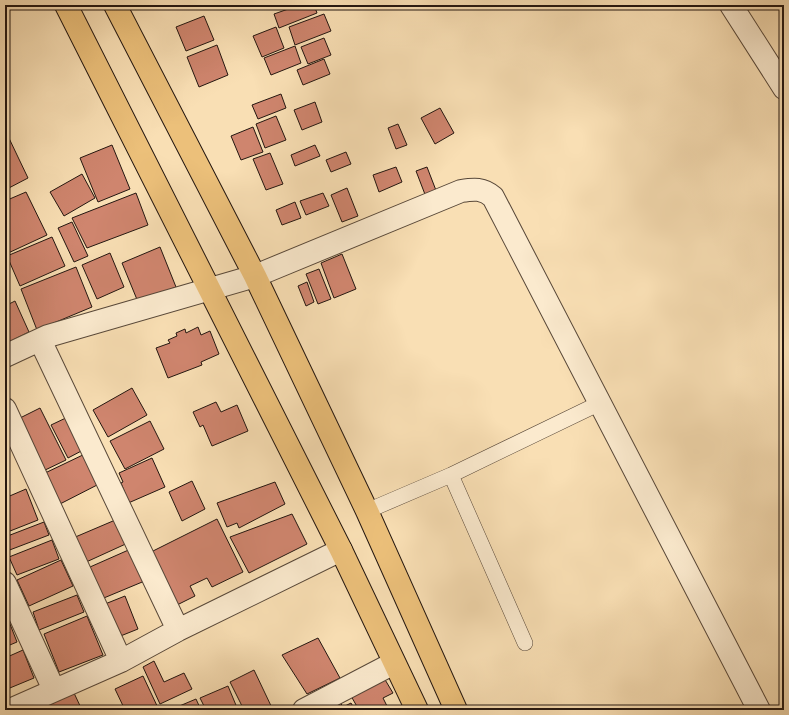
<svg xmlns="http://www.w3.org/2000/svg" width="789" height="715" font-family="'Libre Caslon Text',serif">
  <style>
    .building { fill: #cf856e; stroke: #231610 }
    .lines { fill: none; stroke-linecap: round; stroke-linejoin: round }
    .service-casing { stroke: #584839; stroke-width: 16 }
    .minor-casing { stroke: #584839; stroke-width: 24 }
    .primary-casing { stroke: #231610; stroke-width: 24 }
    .service { stroke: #fbeace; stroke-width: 15 }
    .minor { stroke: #fbeace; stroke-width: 22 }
    .primary { stroke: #ecc07a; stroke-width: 22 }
  </style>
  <rect width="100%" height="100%" fill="#f9dfb4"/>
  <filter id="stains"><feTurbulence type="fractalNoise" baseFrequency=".005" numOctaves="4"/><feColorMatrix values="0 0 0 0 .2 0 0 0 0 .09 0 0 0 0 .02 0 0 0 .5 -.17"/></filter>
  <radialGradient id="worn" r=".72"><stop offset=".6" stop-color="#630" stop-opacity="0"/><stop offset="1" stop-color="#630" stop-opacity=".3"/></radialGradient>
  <path class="building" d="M293,5H314L317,13L279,28L274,14L294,7Z
    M324,14L331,31L295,45L289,27Z
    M204,16L214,40L186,51L176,27Z
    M276,27L284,48L262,57L253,36Z
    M324,38L331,55L308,64L301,47Z
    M217,45L228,75L199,87L187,57Z
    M295,46L301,63L271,75L264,58Z
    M324,59L330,74L303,85L297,70Z
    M281,94L286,108L258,119L252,105Z
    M315,102L322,122L302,130L294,110Z
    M440,108L454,133L435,144L421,118Z
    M276,116L286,140L265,148L256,124Z
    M398,124L407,145L396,149L388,128Z
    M253,127L263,152L241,160L231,136Z
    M7,134L28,178L5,190V135Z
    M112,145L130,189L98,202L80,158Z
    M315,145L320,156L295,166L291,155Z
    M346,152L351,164L331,172L326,160Z
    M270,153L283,184L266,190L253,159Z
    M396,167L402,182L379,192L373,175Z
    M427,167L437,193L426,197L416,171Z
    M82,174L95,198L64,216L50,192Z
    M347,188L358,216L342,222L331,195Z
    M26,192L47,235L6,254L5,201Z
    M136,193L148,225L87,248L72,218Z
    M323,193L329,206L306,215L300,201Z
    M295,202L301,218L282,225L276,210Z
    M72,222L88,256L74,262L58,228Z
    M52,237L65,266L20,286L7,256Z
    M160,247L176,287L138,302L122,263Z
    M110,253L124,287L97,299L82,265Z
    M342,254L356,289L334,298L321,263Z
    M76,267L92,307L37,330L21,289Z
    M319,269L331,299L318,304L306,274Z
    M307,282L314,302L306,306L298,286Z
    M15,301L29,332L5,344V306Z
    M198,327L201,335L210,331L219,354L201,362L202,365L168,378L156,348L170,343L168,340L177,336L176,333L185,329L186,333Z
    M132,388L147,415L108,437L93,410Z
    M216,402L221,412L237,405L248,431L212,446L203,425L200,427L193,412Z
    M40,408L66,460L41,472L16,420Z
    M70,416L87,448L68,458L51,425Z
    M150,421L164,449L125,469L110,441Z
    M87,453L101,483L58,505L43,474Z
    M152,458L165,487L126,504L122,495L125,493L121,483L123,482L119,473Z
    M192,481L205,509L182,521L169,492Z
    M275,482L285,504L239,528L237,523L227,527L217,503Z
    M26,489L38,520L5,533V498Z
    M292,514L307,544L249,573L230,537Z
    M120,518L130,542L84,563L73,538Z
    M217,519L243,572L212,587L207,578L190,586L195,596L173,607L147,554Z
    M44,522L49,535L7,551L5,537Z
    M52,540L59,559L17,575L9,557Z
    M133,548L147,580L99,600L90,567Z
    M61,560L73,586L29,606L17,580Z
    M77,595L84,612L39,630L33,612Z
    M125,596L138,629L118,637L105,604Z
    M87,616L103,655L59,672L44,634Z
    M8,619L17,642L5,647V620Z
    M318,638L340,678L307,694L282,655Z
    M23,650L34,678L5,690V658Z
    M154,661L164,682L184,673L192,689L160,704L143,667Z
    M254,670L273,710H244L230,682Z
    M143,676L159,710H125L115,689Z
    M384,678L393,693L383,698L389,710H359L351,696Z
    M228,686L238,710H206L200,698Z
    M74,693L82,710H47L45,707Z
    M196,699L201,710H170Z
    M340,702L343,707L351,703L355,710H326Z"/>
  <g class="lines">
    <g class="service-casing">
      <path id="service" d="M451,475L525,643
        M367,511L451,475L600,403"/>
    </g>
    <g class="minor-casing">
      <path id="minor" d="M731,5L784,88
        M40,340L178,630
        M5,356L48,336L255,276L461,191C474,189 483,188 493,197L759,710
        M5,409L121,661
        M5,583L54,690
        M10,710L121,661L178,630L341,550
        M304,710L394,663"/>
    </g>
    <g class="primary-casing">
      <path id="primary" d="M66,5L341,550L417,710
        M115,5L255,276L367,511L456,710"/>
    </g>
    <use href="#service" class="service"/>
    <use href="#minor" class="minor"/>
    <use href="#primary" class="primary"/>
  </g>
  <rect width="789" height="715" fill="none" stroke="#f9dfb4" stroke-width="20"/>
  <rect x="6" y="6" width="777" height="703" fill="none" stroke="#231610" stroke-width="2"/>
  <rect x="10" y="10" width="769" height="695" fill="none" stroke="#231610"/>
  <rect width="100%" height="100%" filter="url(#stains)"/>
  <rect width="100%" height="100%" fill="url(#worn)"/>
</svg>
